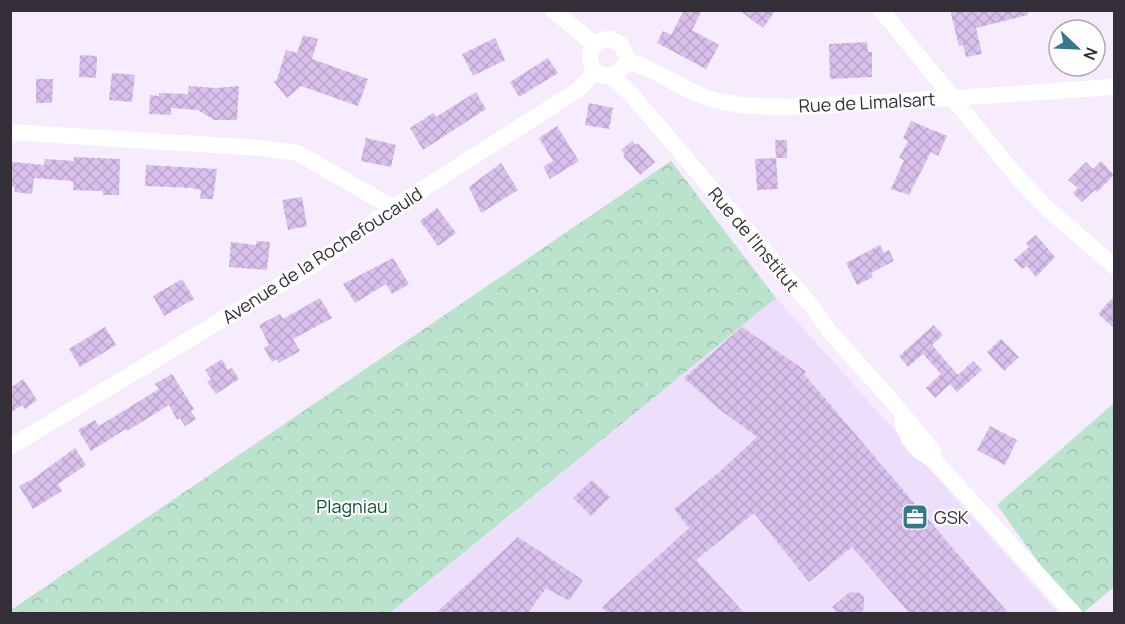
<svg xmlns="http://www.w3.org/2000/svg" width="1125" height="624" font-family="Manrope,sans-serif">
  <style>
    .built { fill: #eddefb }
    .forest { fill: url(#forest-crowns) }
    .building { fill: url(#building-cross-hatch) }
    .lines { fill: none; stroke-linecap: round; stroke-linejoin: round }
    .minor { stroke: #fff; stroke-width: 16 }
    .labels { text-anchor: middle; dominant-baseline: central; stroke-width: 4.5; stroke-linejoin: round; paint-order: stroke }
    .street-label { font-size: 18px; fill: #342e39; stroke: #fefefe }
    .park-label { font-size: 18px; fill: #0f5137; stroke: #fefefe }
    .poi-label { font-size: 18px; fill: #342e39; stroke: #fefefe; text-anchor: start }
  </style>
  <defs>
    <pattern id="forest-crowns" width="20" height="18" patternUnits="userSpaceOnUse" patternTransform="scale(1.5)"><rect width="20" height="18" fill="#bae2cd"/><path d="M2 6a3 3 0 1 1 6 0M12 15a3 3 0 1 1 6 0" fill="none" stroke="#a0c2b1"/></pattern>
    <pattern id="building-cross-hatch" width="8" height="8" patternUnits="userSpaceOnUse" patternTransform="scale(1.5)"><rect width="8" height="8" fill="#d8bfec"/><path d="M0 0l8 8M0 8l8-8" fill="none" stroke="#baa4cb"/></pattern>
  </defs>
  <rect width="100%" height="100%" fill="#f6ecfe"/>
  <path class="built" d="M776,298L1058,613L390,614Z"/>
  <path class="forest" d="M671,161L776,298L390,613H11V610Z
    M1114,403V587L1083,613H1075L997,505Z"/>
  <path class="building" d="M684,10H702L692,30L719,45L706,69L657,43L663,31L671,35Z
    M739,10H776L763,28Z
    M950,10H1028V15L976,28L982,54L966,57L963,45L959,46Z
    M303,35L318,39L312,59L368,79L358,106L301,86L287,98L274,82L277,79L286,50L297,53Z
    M495,38L505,60L473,76L462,54Z
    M867,42L868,52H872V77L830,79L829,44Z
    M80,55L97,56L96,78L79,77Z
    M548,58L558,73L519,97L510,82Z
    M112,73L135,75L132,102L109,100Z
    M36,79H53L52,103H36Z
    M189,86L216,88L239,86L237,120H214L198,110L171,108V115L149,114L150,95L159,96V93L188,94Z
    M476,92L486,109L423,150L410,128L433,113L436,117Z
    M589,103L613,108L609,129L585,125Z
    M911,121L947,136L938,156L931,152L909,195L891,189L904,160L899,158L908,141L903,138Z
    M557,126L579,161L550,179L543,167L553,161L539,138Z
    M366,138L396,145L391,167L361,161Z
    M775,140H787V158H776L778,189L757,190L755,159L776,158Z
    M632,141L636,145L638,143L655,162L640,175L623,156L625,155L621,150Z
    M74,157L120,159L119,195H103V191L73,190V181L34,178L32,194L14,192L15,187H10L12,162L44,165L45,159L74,161Z
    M1101,161L1114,175L1097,192L1095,190L1082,202L1073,193L1078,188L1068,180L1086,162L1093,169Z
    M501,163L518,190L481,213L469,187Z
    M146,165L217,169L213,199H200L201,190L192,188L145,186Z
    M302,197L307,226L288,230L282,200Z
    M437,208L456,233L438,246L420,221Z
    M1036,235L1055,257L1036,277L1027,266L1022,269L1014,260L1029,247L1026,243Z
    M257,241L270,242L267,270L229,267L231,242L256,245Z
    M880,245L884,253L889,250L894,261L871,273L873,277L857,285L846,263Z
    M393,258L409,284L392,294L386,284L355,303L343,284Z
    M182,279L194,299L164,316L153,296Z
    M1114,296V328L1098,314Z
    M320,298L332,318L293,339L300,351L279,363L277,359L272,362L264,348L269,345L259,325L280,314L283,319Z
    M934,325L943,335L932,345L958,375L973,361L982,370L957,392L950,384L935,398L926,388L941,374L923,354L908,367L899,356Z
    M105,327L116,345L80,367L69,349Z
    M742,327L806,371L804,374L1009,614H910L852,547L809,582L754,513L696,560L745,614H608L602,607L689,528L674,509L717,474L757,437L719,409L684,378Z
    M1001,339L1019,357L1004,371L987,352Z
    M222,359L228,370L232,368L239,379L216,394L207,382L211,379L205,370Z
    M172,374L194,409L191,411L196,419L185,426L180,418L177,420L169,405L127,431L126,429L91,451L78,430L95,420L99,426L159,389L155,384Z
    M23,379L37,400L25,409L22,405L10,413V388Z
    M990,426L1017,440L1005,465L977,450Z
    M75,448L86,465L58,484L62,491L33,509L19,486L33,479Z
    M592,480L610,497L591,516L573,498Z
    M518,537L583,580L569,601L546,588L527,614H435Z
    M850,592L860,593L864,596V609L859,614H838L832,607Z"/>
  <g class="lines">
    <path class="minor" d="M553,10L595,45
      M881,10L1019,179L1049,210L1114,266
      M610,39L621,44L628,61C596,104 571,40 610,39Z
      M628,61C659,70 684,92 715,100C762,112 812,105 860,103C945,99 1030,93 1114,87
      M611,76L631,94L814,309L831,333L892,401L933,451L934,460L1074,614
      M10,132L261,148L298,153L393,208
      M902,421C908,440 914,451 934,460
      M10,447L315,264L393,208L579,89L595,71"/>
  </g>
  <defs>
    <g id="office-square" transform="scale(1.35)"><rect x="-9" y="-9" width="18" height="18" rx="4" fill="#38788c" stroke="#fefefe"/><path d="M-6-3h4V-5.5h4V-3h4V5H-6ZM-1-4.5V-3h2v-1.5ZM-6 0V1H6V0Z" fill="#fff"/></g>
  </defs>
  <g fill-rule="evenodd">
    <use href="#office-square" x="915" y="517"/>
  </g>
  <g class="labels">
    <g class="street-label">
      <text transform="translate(867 102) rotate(-3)">Rue de Limalsart</text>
      <text transform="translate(754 239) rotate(50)">Rue de l'Institut</text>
      <text transform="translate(322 255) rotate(-33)">Avenue de la Rochefoucauld</text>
    </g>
    <g class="park-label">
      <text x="352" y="506">Plagniau</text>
    </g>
    <g class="poi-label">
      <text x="934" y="517">GSK</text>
    </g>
  </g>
  <rect width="1125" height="624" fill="none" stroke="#342e39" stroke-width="24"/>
  <g transform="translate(1077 48) rotate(113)"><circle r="28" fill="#fefefe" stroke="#adabaf" stroke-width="1.5"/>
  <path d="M0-4.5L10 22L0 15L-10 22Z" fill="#38788c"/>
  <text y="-9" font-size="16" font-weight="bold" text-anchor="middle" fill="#342e39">N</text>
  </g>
</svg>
